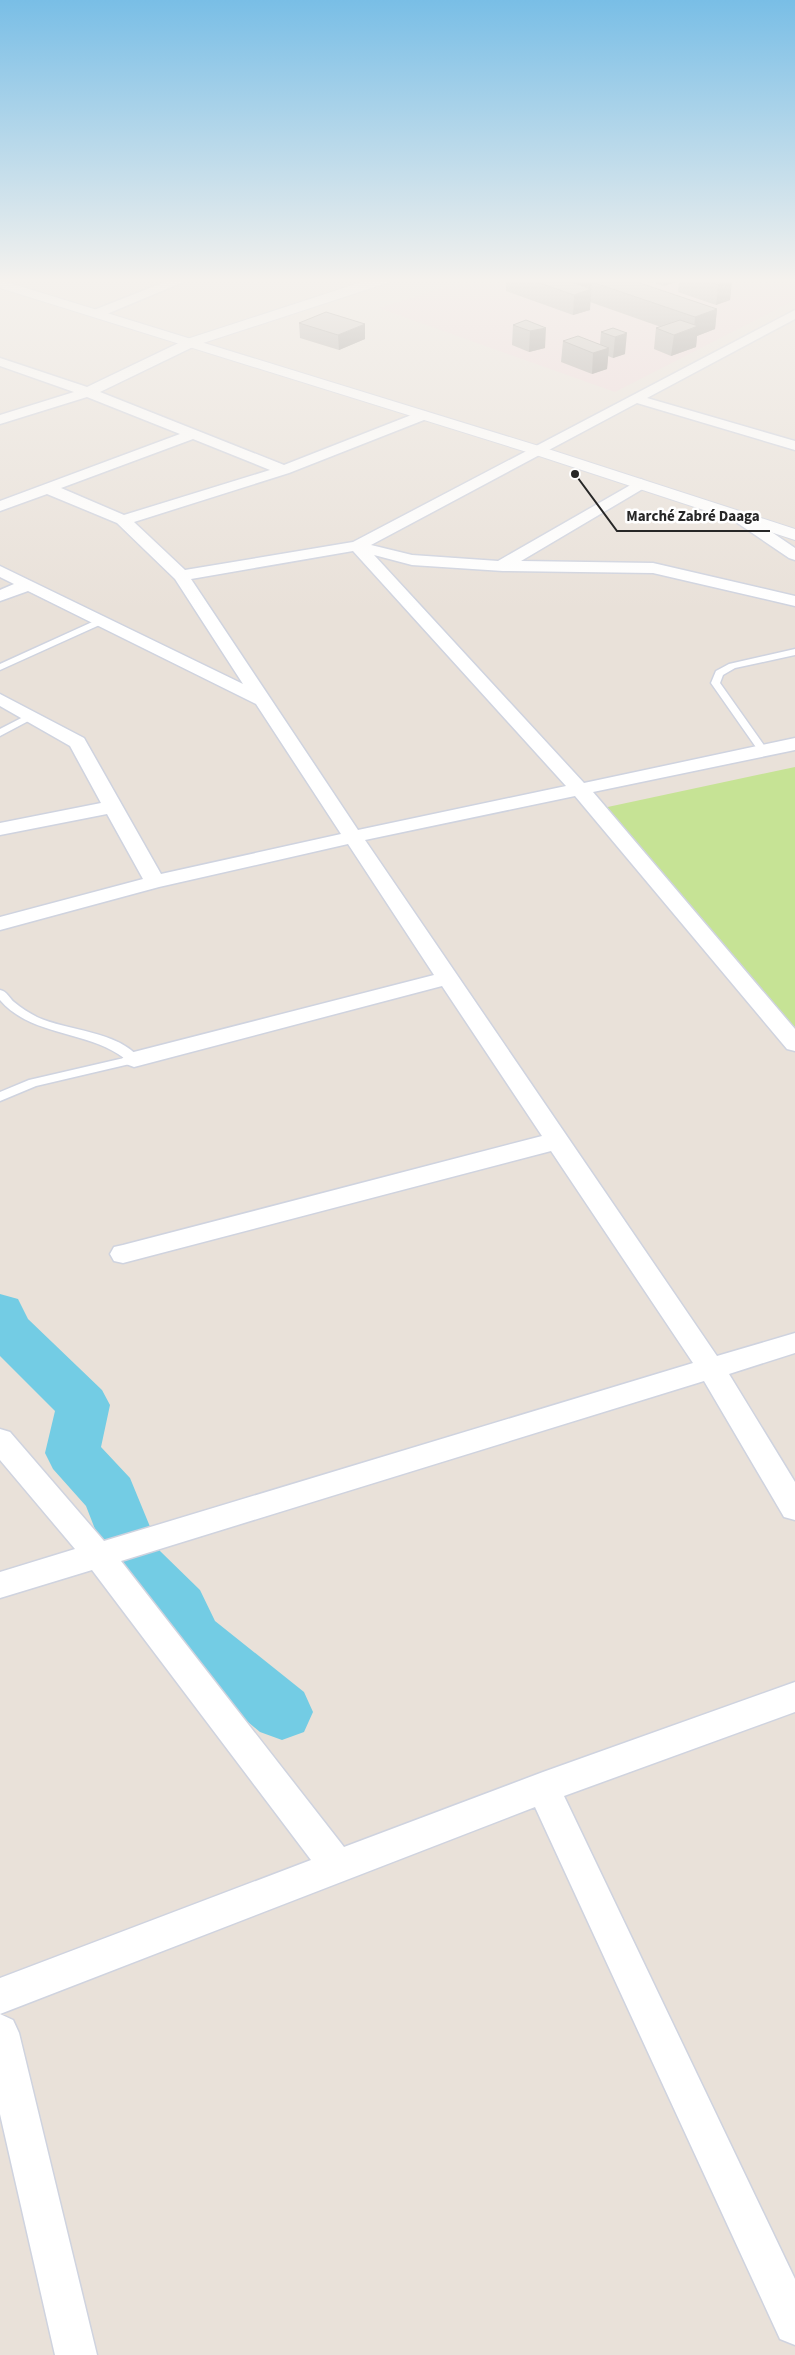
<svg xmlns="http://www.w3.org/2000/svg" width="795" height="2355" font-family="'Source Sans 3',sans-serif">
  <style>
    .medical { fill: #efd7d9 }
    .pitch { fill: #c6e395 }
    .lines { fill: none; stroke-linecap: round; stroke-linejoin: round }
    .river { fill: #73cce4; fill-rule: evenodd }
    .service-casing { stroke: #cfd3df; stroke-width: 3 }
    .minor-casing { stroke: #cfd3df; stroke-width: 3 }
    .tertiary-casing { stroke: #cfd3df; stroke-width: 2 }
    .secondary-casing { stroke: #cfd3df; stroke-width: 2 }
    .service { fill: #fff; fill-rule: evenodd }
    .minor { fill: #fff; fill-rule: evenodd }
    .tertiary { fill: #fff; fill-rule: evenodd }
    .secondary { fill: #fff; fill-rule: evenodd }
    .wall { fill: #a6a19d }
    .shaded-wall { fill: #87837f }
    .building { fill: #c1bbb6; stroke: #87837f }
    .leader { fill: none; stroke: #272727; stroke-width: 2 }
    .callout-dot { fill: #272727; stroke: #fff; stroke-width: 2 }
    .callout-label { font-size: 15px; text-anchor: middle; font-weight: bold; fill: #272727; stroke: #fff; stroke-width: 5; stroke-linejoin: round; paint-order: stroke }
  </style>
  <rect width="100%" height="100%" fill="#e9e1d9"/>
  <path class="medical" d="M468,280H795V300L615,392L379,308Z"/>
  <path class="pitch" d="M795,767V1040L603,808Z"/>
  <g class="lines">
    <path class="river" d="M0,1294L18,1299L28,1319L102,1390L110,1405L101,1447L130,1478L160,1551L200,1590L215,1621L304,1692L313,1712L304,1732L282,1740L260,1732L173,1659L157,1625L116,1583L86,1506L53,1469L45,1453L55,1411L0,1356Z"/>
    <g class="service-casing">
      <path id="service" d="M101,618L105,621L104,623L0,670V664Z
        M795,649V655L735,668L723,675L720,683L768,751L766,753H760L711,683L716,671L729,664Z
        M31,713L36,716L34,718L0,736V729Z
        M0,990C7,991 9,998 14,1002C21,1008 29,1013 37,1017C67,1031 119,1031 140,1059L134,1063L36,1086L0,1101V1092L29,1080L124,1058C87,1030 32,1037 0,1000Z"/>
    </g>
    <g class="minor-casing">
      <path id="minor" d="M170,280H188L102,316H94L92,313L94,310Z
        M795,310V319L647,398L795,441V450L637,403L371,545L412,555L498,561L641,479L649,484L646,487L521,561L653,563L795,596V606L653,573L503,571L412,565L374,555L584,783L795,738V750L593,792L795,1029V1051L787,1049L575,796L365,840L717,1356L795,1333V1353L729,1374L795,1482V1520L784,1517L704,1381L121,1561L344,1847L543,1772L795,1682V1712L564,1796L795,2279V2345L780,2339L535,1807L0,2014V1978L311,1860L92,1570L0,1598V1572L75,1549L0,1460V1429L10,1432L104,1541L693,1363L551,1151L123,1263L114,1261L110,1254L114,1247L123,1245L542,1136L442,986L134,1067L126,1064L122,1059L126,1054L434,975L348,844L159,887L0,930V917L143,879L107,814L0,835V823L101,803L70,746L0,706V694L84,738L161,874L341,834L256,704L28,591L0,601V590L14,584L0,577V566L243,684L175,579L117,523L47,494L0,511V501L180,434L87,397L0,424V415L74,392L0,366V358L87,387L187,339H197L199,342L197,345L100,392L284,465L419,412L424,411L431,415L429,418L289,473L134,522L185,570L353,542ZM193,439L270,470L124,515L61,488ZM353,551L566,786L358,830L191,579Z
        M742,514L748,516L795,548V560L789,558L736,522L734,519Z
        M0,2014L13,2020L19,2033L97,2355H55L0,2114Z"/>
    </g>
    <g class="tertiary-casing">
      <path id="tertiary" d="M368,280H389L387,283L197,345H187L185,342L187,339Z"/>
    </g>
    <g class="secondary-casing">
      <path id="secondary" d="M0,280L542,447L795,529V540L530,453L0,288Z"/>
    </g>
    <use href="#service" class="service"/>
    <use href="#minor" class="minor"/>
    <use href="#tertiary" class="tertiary"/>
    <use href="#secondary" class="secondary"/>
  </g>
  <path class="wall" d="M506,280H596L717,309L715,329L697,336L696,347L671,356L654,349L656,328L661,327L590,302V310L573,315L506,291Z
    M645,280H732L730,300L716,305L678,292L679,281L664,286L656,284V281L652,283Z
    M526,320L545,348L529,352L512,345L513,325Z
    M299,323L365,339L339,350L300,338Z
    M613,328L625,354L613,358L608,356L607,369L592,374L561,362L563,341L600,344L601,332Z"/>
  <path class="shaded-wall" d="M573,280H596V284L592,282L590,310L573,315L574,295L572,294Z
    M664,280H679V281L664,286Z
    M731,280H732L730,300L716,305L718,285Z
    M717,309L715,329L697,336L696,347L671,356L674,335L694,328L695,317Z
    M365,324V339L339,350L338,335Z
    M546,328L545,348L529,352L530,331Z
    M627,333L625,354L613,358L615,337Z
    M609,348L607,369L592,374L593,353Z"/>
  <path class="building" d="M531,280H565L591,289L574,295Z
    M597,280H631L717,309L695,317L592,282Z
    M704,280H731L718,285Z
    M326,312L365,324L338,335L299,323Z
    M526,320L546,328L530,331L513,325Z
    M680,320L698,326L674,335L656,328Z
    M613,328L627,333L615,337L601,332Z
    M578,336L609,348L593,353L563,341Z"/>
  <linearGradient id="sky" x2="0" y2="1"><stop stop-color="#79bee6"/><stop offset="0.46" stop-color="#f5f2ee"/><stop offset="1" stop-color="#f5f2ee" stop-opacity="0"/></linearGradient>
  <rect width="795" height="610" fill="url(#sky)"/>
  <path class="leader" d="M575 474L617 531H770"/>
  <circle class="callout-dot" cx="575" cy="474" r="5"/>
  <g class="callout-label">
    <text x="693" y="521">Marché Zabré Daaga</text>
  </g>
</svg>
